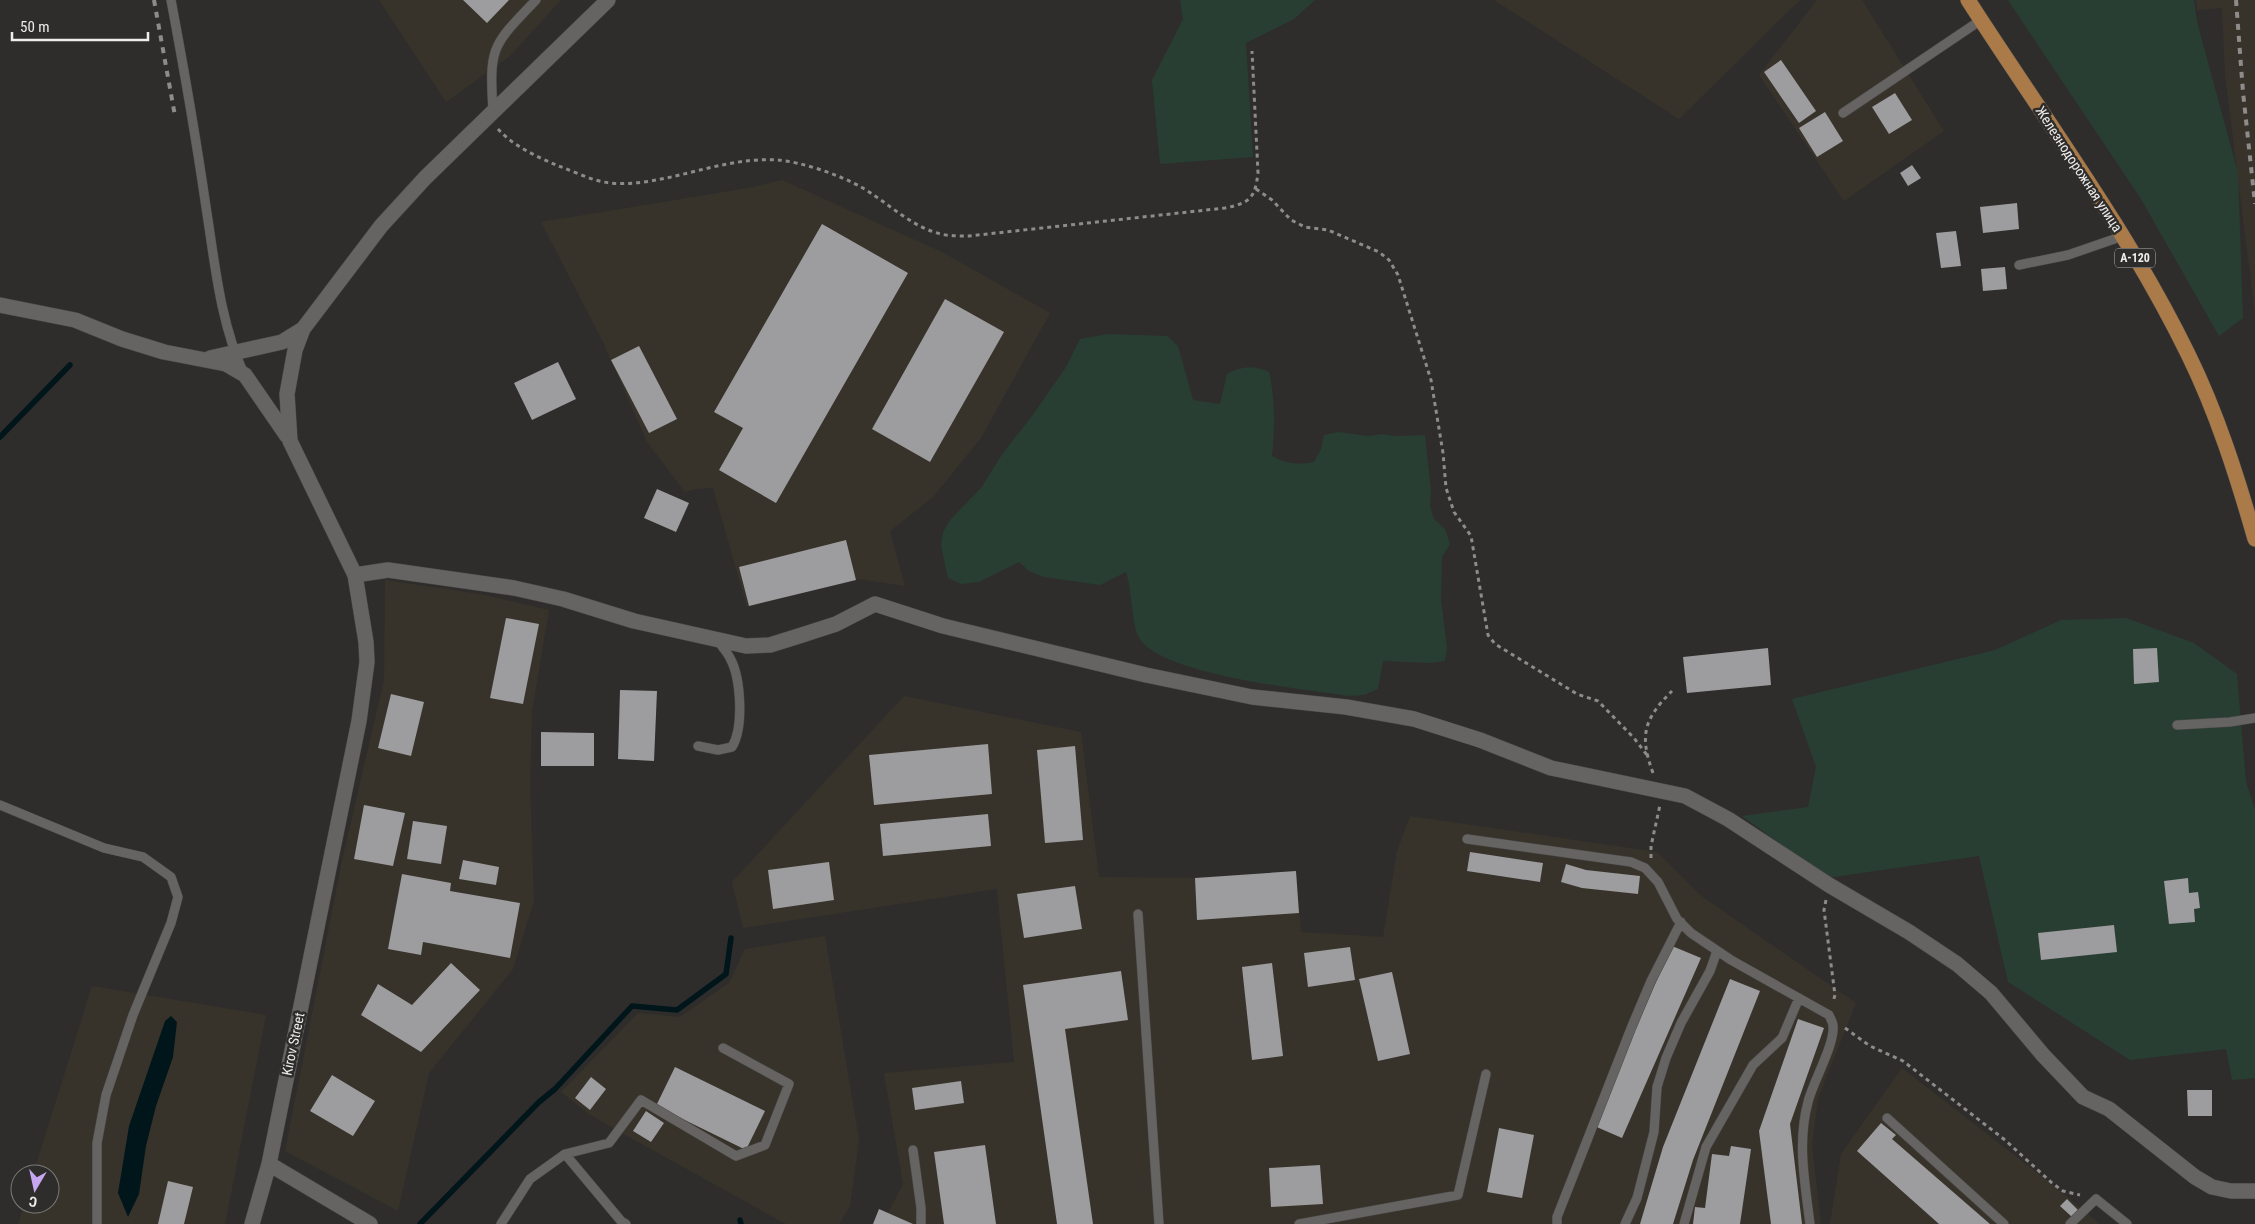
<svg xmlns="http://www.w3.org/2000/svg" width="2255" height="1224" font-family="'Roboto Condensed',sans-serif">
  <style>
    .built { fill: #37332b }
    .green { fill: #293e33 }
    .water { fill: #00161a }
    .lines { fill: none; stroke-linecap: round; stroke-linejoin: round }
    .stream { stroke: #00161a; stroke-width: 5.5 }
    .building { fill: #9d9c9e }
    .lane-casing { stroke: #4a4947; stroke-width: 10 }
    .street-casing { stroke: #4a4947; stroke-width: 16 }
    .primary-casing { stroke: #4a4947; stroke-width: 16 }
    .path { stroke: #8d8c8b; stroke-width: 3; stroke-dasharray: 4 4; stroke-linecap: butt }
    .lane { stroke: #666462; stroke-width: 9 }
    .street { stroke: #666462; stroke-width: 15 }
    .primary { stroke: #aa7b48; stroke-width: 15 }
    .rail { stroke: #8d8c8b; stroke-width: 4; stroke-dasharray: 6 6; stroke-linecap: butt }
    .labels { text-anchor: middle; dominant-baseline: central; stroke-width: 5; stroke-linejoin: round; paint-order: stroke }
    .shield { fill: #2e2d2b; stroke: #b4b3b2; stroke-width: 1 }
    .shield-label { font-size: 12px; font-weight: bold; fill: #eeedec }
    .street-label { font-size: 14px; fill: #eeedec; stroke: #2e2d2b }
  </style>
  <rect width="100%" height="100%" fill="#2e2d2b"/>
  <path class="built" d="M379,0H561L510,56L446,102Z
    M1494,0H1800L1679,119Z
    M1817,0H1862L1944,131L1844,201L1759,75Z
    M2196,0H2255V314L2225,75L2222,8L2197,10Z
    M782,180L944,253L1050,313L981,438L933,497L890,531L905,586L858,579L747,607L713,488L696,489L685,492L647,442L603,342L541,222L754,187Z
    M385,580L480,594L549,610L532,711L530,786L534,901L513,969L429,1073L398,1211L285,1151L343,856L384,680Z
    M904,696L1081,732L1099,877L1195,878L1296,871L1301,932L1383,937L1397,851L1410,816L1657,852L1700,895L1856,1003L1818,1098L1812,1145L1821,1224H882L903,1184L884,1073L1014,1062L997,889L743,928L732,882Z
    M825,936L859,1140L850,1206L839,1224H786L627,1136L589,1114L561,1092L638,1013L680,1017L729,983L745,949Z
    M92,986L266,1015L225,1224H18L24,1204H50V1174H33Z
    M1902,1068L2050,1183L2100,1224H1830L1841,1154Z"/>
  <path class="green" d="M1180,0H1315L1294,19L1246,43L1253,157L1160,164L1152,80L1183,19Z
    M2008,0H2194L2197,22L2238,173L2243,318L2219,336L2141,199Z
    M1107,334L1167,336L1178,346L1193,400L1220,404L1227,374C1242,366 1253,365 1269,372C1275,397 1275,430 1272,456C1286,464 1298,465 1314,462L1321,449L1324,435L1338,432L1368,436L1382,434L1396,436L1425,435L1431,491L1430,506L1434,519L1445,529L1450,544L1442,557L1441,600L1447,648L1445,661L1430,663L1383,661L1378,689L1364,695L1348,696C1305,689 1157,675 1138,636C1132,623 1132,590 1126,572L1100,585L1044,577L1029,571L1019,562L979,582L961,584L948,578L941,546L943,532L950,520L981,488L1003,453L1032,416L1066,367L1080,339Z
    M2126,618L2194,643L2237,674L2246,782L2255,810V1078L2232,1080L2226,1049L2130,1060L2008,982L1979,856L1827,878L1742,816L1808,807L1816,767L1792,699L1995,650L2061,620Z"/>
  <path class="water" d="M171,1016L177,1022L173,1057L156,1106L146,1146L139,1194L128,1217L118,1193L129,1126L165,1021Z"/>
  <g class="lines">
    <path class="stream" d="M0,437L70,365
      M740,1220L741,1224
      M420,1224L539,1102L555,1089L632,1006L677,1010L726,974L731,938"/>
  </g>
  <path class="building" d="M463,0H509L487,23Z
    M1781,60L1816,111L1799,123L1764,72Z
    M1895,93L1912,120L1889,134L1872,107Z
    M1825,112L1843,141L1817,157L1799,128Z
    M1912,165L1921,178L1908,186L1900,173Z
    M2017,203L2019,229L1983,233L1980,207Z
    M822,224L908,273L776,503L719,470L743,428L714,412Z
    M1956,231L1961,266L1941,268L1936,233Z
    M2005,267L2007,289L1983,291L1981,269Z
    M945,299L1004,332L930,462L872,429Z
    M639,346L677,419L649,433L611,360Z
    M558,362L576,399L532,420L514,383Z
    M657,489L689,503L676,532L644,518Z
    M846,540L856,580L749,606L739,567Z
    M506,618L539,624L523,704L490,698Z
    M1768,648L1771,685L1687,693L1683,657Z
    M2157,648L2159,682L2134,684L2133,649Z
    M620,690L657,691L654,761L618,759Z
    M391,694L424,702L411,756L378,748Z
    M541,732L594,733V766H541Z
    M988,744L992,794L874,805L869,755Z
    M1075,746L1083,840L1045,843L1037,750Z
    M364,805L405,813L393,866L354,859Z
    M988,814L991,846L883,856L880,824Z
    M413,821L447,826L441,864L407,859Z
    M1470,852L1543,863L1540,882L1467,871Z
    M463,860L499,867L496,885L459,879Z
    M829,862L834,900L773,909L768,870Z
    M1566,864L1586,870L1640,876L1638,894L1582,888L1561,882Z
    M1296,871L1299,913L1197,920L1195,878Z
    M402,874L451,883L450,891L520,903L510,958L423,942L421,955L388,949Z
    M2188,878L2189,893L2198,892L2200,908L2194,909L2195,922L2169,924L2164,881Z
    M1075,886L1082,929L1024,938L1017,894Z
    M2114,925L2117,952L2041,960L2038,933Z
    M1672,946L1701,958L1622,1138L1592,1125Z
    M1350,947L1355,980L1308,987L1304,953Z
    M451,963L480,990L421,1052L361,1015L378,984L412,1005Z
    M1272,963L1283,1056L1252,1060L1242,967Z
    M1121,971L1128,1020L1065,1029L1093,1224H1057L1023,985Z
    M1392,972L1410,1054L1378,1061L1359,979Z
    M1730,979L1760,991L1693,1160L1673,1224H1640L1663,1147Z
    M1798,1019L1824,1028L1790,1124L1802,1224H1771L1759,1131Z
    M675,1067L765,1111L746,1150L656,1106Z
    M332,1075L375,1101L353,1136L310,1111Z
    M591,1077L606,1089L590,1110L575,1098Z
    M961,1081L964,1103L915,1110L912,1088Z
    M2187,1090H2212V1116H2188Z
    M646,1111L664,1123L651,1142L633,1131Z
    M1881,1123L1896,1135L1892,1139L1990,1224H1939L1857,1151Z
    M1499,1128L1534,1135L1522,1198L1487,1192Z
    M985,1145L996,1224H944L934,1152Z
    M1731,1146L1751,1149L1740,1224H1693L1695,1207L1705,1208L1712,1154L1729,1156Z
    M1320,1165L1323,1204L1271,1207L1269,1168Z
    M168,1181L193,1187L184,1224H158Z
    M2067,1199L2078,1210L2072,1217L2060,1206Z
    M879,1209L913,1224H873Z"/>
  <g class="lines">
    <g class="lane-casing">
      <path id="lane" d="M171,0C184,69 196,138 206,207C215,264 220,322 244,374
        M493,111C489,46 492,46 536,0
        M1843,113L1981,20
        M2019,265L2068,255L2123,236
        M2177,725L2230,722L2255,718
        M698,746L718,750L732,747C744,727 741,678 730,658C727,652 722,647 719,642
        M0,805L104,848L143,857L171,877L178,897L171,923L133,1015L106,1095L97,1143V1224
        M1467,839L1631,862L1645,868L1658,882L1677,919L1691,933L1731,960L1829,1015C1830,1018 1833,1022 1833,1026C1835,1044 1813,1082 1808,1102C1797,1143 1805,1183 1810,1224
        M1138,914L1159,1224
        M1887,1118L2004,1224
        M913,1150L921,1208V1224
        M565,1154L621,1221L626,1224
        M501,1224L530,1179L565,1154L609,1143L641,1100L736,1156L765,1145L789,1084L723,1048
        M1299,1224L1458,1195L1486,1074
        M1557,1224V1217L1632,1026L1651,981L1681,922
        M1625,1224L1637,1198L1654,1132L1657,1087L1666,1058L1681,1023L1710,971L1717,951
        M1684,1224L1706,1147L1753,1065L1782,1038L1799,998
        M2070,1224L2096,1199L2127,1224"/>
    </g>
    <g class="street-casing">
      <path id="street" d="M0,305L75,320L122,339L164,352L226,364L245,375L287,436
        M210,358L282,342L303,329
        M355,575L388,570L514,588L563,599L634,621L746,646L770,645L802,635L836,624L875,604L943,626L1146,675L1252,697L1346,707L1414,719L1480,740L1551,768L1685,796L1728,819L1829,885L1909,932L1957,964L1991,993L2043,1055L2083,1097L2109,1109L2195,1177L2212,1187L2231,1191H2255
        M269,1164L370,1224
        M252,1224L269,1164L330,863L359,721L367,662L366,642L355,575L290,441L287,394L295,350L303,329L381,226L425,178L608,0"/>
    </g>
    <g class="primary-casing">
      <path id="primary" d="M1968,0C2043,117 2127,229 2188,354C2217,413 2237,476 2255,539"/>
    </g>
    <path class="path" d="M498,129C513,146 536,156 556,165C573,171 592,181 610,183C664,188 720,156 778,160C802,162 840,175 861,187C889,203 914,230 946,235C954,236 962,236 969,236L1225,208C1250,203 1255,198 1258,173L1252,51
      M1256,189L1272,200L1291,220L1305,227L1328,230L1379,252L1389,260L1398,275L1431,380L1443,453L1446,488L1454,512L1471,536L1488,635L1495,644L1577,694L1598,701L1634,738L1647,755
      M1653,773C1639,735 1644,719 1672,691
      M1651,858V846L1660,805
      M1826,900L1824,910L1835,995L1833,1002
      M1845,1028L1870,1046L1903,1061L2005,1140L2052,1183L2063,1191L2080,1195"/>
    <use href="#lane" class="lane"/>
    <use href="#street" class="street"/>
    <use href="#primary" class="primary"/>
    <path class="rail" d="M154,0L175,116
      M2236,0L2243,92L2255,204"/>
  </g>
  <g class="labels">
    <rect class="shield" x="2115" y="248.5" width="40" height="19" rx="4"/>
    <g class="shield-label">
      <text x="2135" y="258">А-120</text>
    </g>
    <g class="street-label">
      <text transform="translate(2079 169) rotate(57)">Железнодорожная улица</text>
      <text transform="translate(293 1044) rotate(-78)">Kirov Street</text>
    </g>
  </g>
  <g transform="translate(35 1189) rotate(189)"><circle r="24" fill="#2e2d2b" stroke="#7b7a78"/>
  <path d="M0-4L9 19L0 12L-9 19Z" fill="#c6a6f0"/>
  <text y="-8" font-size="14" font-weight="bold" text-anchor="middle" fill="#eeedec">С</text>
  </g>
  <path d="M12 32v8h136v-8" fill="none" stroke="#eeedec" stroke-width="2.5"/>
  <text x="20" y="32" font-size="15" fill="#eeedec" stroke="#2e2d2b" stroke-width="4" paint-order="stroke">50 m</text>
</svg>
